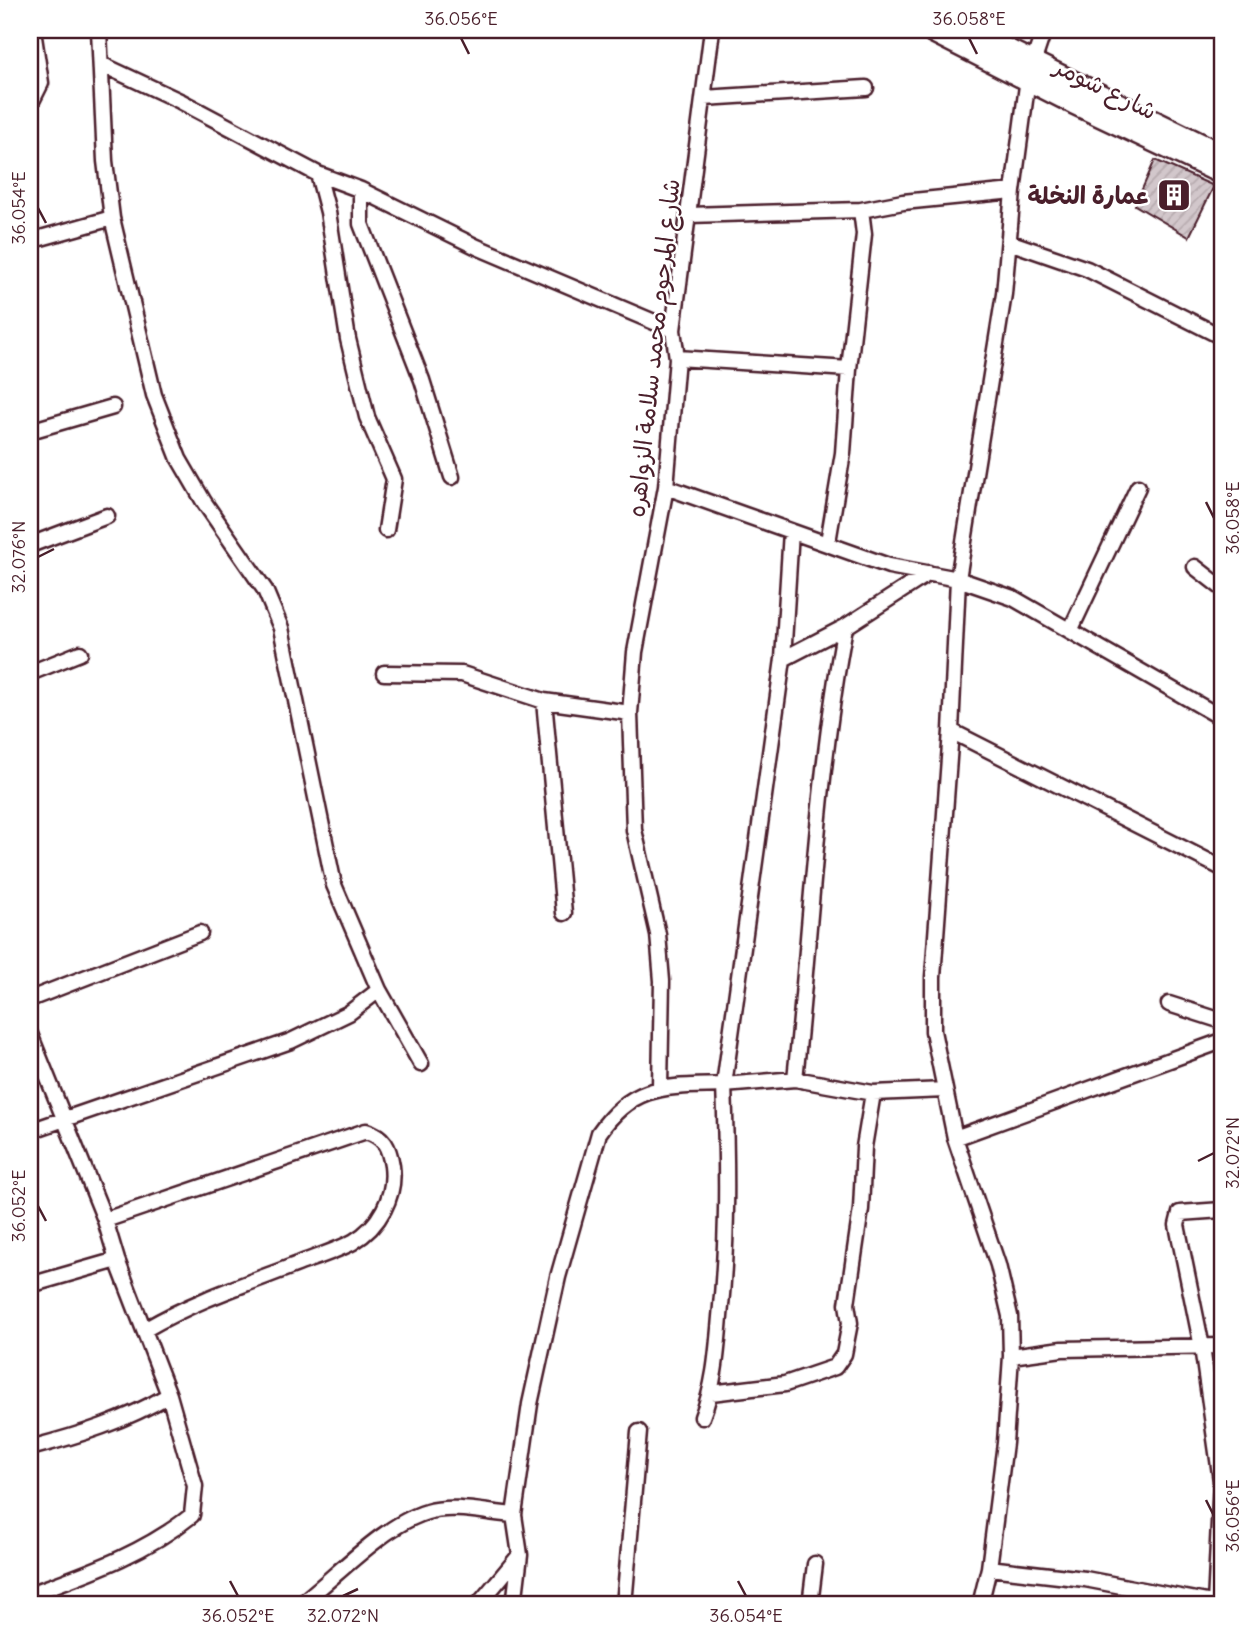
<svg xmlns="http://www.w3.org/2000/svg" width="1252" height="1635" font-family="Delius,'Playpen Sans Arabic',sans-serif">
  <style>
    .building { fill: url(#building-hatch); stroke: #4a1f2b; stroke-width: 2 }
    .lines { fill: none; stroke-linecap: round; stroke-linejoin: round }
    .street-casing { stroke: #4a1f2b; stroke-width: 19 }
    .secondary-casing { stroke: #4a1f2b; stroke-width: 26 }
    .street { stroke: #fff; stroke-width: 14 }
    .secondary { stroke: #fff; stroke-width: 21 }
    .ticks { fill: none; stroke: #4a1f2b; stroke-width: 2.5 }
    .labels { text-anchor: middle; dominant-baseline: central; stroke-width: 5; stroke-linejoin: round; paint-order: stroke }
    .street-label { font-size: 24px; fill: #4a1f2b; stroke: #fff }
    .poi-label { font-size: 24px; font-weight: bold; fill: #4a1f2b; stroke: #fff; text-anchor: end }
    .neatline { fill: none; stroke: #4a1f2b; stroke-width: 2.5 }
    .ticks-label { font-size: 18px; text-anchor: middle; fill: #4a1f2b }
  </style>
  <defs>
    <pattern id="building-hatch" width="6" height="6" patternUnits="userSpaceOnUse" patternTransform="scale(1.75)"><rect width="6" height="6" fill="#d2c7cb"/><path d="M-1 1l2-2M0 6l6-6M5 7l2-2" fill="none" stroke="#b6aaae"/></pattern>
  </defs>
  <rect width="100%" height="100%" fill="#fff"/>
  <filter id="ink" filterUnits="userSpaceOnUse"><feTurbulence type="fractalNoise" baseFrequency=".0143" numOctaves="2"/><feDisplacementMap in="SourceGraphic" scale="14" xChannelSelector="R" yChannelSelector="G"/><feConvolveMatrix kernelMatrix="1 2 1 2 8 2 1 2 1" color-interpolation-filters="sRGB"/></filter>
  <g filter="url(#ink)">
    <path class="building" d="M1155,160L1214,186L1189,237L1135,205Z"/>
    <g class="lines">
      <g class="street-casing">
        <path id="street" d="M99,30L105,161L112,218L154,395L179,459L204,502L265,590L281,628L334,885L379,990L421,1064
          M103,65L180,101L318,174L361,190L477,247L673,330
          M704,98L866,88
          M30,105L41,83L33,30
          M318,174L328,212L348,339L367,417L394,479L386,530
          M361,190V224L422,380L452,477
          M861,210L903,202L1013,191
          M689,215L861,210L864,234L849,369L843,453L828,542
          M30,241L112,218
          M1009,242L1087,269L1222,337
          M677,358L849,369
          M30,431L113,407
          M666,487L889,566L958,579L1013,598L1222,718
          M30,545L107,516
          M1195,567L1222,588
          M1070,631L1138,487
          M783,659L791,531
          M30,673L80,653
          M384,673L462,674L544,701L630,713
          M544,701L564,913
          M951,731L1222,868
          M30,999L200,933
          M1169,1004L1222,1021
          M30,1034L105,1220L117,1260L169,1395L195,1486L192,1515C144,1554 87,1573 30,1594
          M795,1079C811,929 817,775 845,627
          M660,1087L662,981L658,934L634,830L630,713L635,652L666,487L677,358L673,330L712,30
          M30,1131L291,1041L349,1013L379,990
          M955,1138L1222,1041
          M105,1220L366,1131C384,1136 389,1147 392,1166C396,1196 379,1227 353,1242C336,1251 316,1257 298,1264C246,1284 194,1301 146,1329
          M30,1285L117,1260
          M1011,1356L1062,1349L1222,1346
          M711,1393L785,1384L835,1367L844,1354L850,1323L847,1304L861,1209L864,1147L873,1093
          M702,1417C715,1384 717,1351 720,1317C728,1239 727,1163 724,1085L795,1079L873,1093L945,1090
          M30,1448C80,1435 125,1421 169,1395
          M989,1568L1085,1579L1222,1605
          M1215,1604L1221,1481L1202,1347L1177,1225L1180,1213L1222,1210
          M299,1605C336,1577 383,1525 427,1512C452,1504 487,1513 514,1515
          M478,1605L519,1556
          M514,1605L520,1555L514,1515L530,1404L558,1277L599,1133C634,1082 668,1087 724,1085L783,659L845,627L929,573
          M624,1605L639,1432
          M810,1605L815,1564
          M980,1605L989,1568L1005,1443L1011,1356L1010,1316L998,1265L955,1138L933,1031V977L951,731L958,579L1004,294L1013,191L1028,78L1044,30"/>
      </g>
      <g class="secondary-casing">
        <path id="secondary" d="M930,30L1074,103L1222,173
          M966,30L1222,155"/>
      </g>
      <use href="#street" class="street"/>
      <use href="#secondary" class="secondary"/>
    </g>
  </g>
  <path class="ticks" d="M461,38L469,54M969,38L977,54M38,208L46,223M1206,502L1214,518M38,557L54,549M1198,1161L1214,1153M38,1206L46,1221M1206,1500L1214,1516M230,1581L238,1596M738,1581L746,1596M343,1596L358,1589"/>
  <defs>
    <g id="building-square" transform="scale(1.75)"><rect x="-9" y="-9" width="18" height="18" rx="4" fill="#4a1f2b" stroke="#fff"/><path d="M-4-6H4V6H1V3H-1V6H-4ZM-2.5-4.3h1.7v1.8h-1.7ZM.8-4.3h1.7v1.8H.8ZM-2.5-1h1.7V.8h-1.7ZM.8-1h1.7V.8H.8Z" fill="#fff"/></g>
  </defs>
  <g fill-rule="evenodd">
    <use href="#building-square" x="1174" y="195"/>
  </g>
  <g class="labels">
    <g class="street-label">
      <text transform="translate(1106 88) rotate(26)">شارع شومر</text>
      <text transform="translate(653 348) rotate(-84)">شارع المرحوم محمد سلامة الزواهره</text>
    </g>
    <g class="poi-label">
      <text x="1150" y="195">عمارة النخلة</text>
    </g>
  </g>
  <rect width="1252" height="1635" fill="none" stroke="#fff" stroke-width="77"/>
  <rect x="38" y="38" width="1176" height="1558" class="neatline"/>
  <g class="ticks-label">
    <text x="461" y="25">36.056°E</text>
    <text x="969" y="25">36.058°E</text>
    <text transform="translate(19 208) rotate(-90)" y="6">36.054°E</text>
    <text transform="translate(1233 518) rotate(-90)" y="6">36.058°E</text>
    <text transform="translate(19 557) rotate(-90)" y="6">32.076°N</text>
    <text transform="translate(1233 1153) rotate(-90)" y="6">32.072°N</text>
    <text transform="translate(19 1206) rotate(-90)" y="6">36.052°E</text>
    <text transform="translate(1233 1516) rotate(-90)" y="6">36.056°E</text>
    <text x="238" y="1622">36.052°E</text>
    <text x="343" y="1622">32.072°N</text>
    <text x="746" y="1622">36.054°E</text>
  </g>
</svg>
